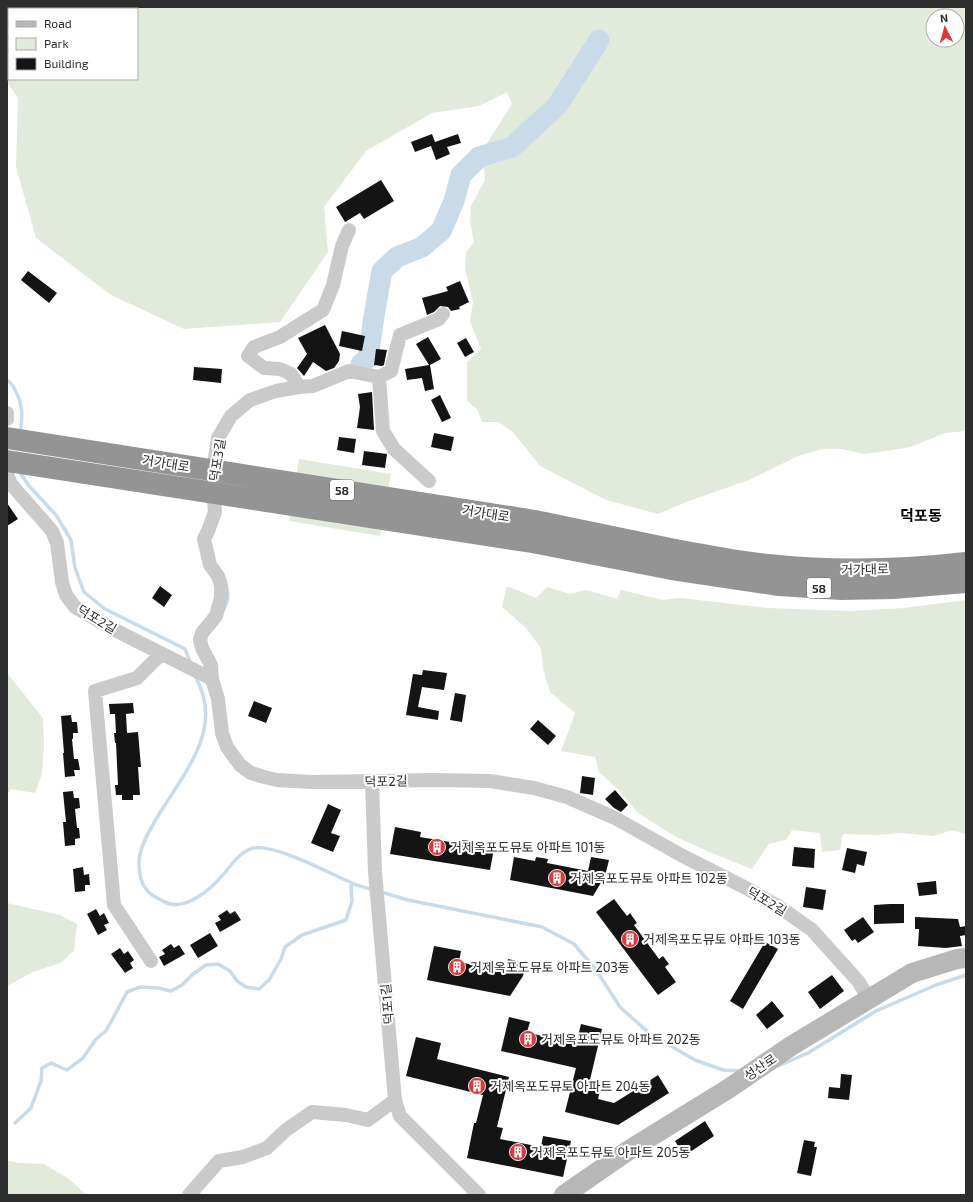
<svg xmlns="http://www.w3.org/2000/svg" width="973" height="1202" font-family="'Exo 2','Noto Sans KR',sans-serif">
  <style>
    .green { fill: #e2eadc; fill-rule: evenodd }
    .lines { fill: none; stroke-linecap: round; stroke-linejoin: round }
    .stream { stroke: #c9dbe8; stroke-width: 3.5 }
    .river { stroke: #c9dbe8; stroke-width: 21 }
    .building { fill: #141414 }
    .street { stroke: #cacaca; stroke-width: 14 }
    .secondary { stroke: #b7b7b7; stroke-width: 20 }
    .highway { stroke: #949494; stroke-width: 22 }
    .highway-bridge { stroke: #949494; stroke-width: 22 }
    .labels { text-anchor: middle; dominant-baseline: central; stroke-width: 4; stroke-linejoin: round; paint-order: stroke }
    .shield { fill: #fff; stroke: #6c6c6c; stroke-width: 1 }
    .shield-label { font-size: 12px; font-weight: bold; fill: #2d2d2d }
    .street-label { font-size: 13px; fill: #2d2d2d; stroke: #fff }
    .poi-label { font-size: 13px; fill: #2d2d2d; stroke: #fff; text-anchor: start }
    .quarter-label { font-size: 15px; font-weight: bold; fill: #000; stroke: #fff }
  </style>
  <rect width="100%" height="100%" fill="#fff"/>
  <path class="green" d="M7,7H966V431L946,433L910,447L880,452L863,454L842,449H823L798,456L749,480L686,502L658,514L606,500L540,466L512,431L498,422H482L477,409L467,401V362L481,349L470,321L473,302L465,269L466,253L474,242L470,222L471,206L485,180L482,151L512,104L507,92L479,106L432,113L366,151L324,207L328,252L280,322L184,329L111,295L36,238L16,167L18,98L7,82ZM9,9H137V79H9ZM933,16H957V40H933Z
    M299,459L391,474L380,536L289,521Z
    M507,586L536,598L547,587L570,594L586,590L617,599L621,590L663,600L680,598L768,608L849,611L904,608L966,600V834L952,830L933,836L902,833L875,835L843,834L840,850L822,852L820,833L792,830L786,840L769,844L752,869L714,854L676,837L638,813L618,789L599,772L595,757L561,751L575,713L550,692L543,669L541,648L525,627L502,607Z
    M7,673L43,718L44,746L42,774L35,793L11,789L7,794Z
    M7,903L60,915L77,924L74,951L60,963L33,972L7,986Z
    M7,1160L17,1163L44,1164L69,1179L86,1195H7Z"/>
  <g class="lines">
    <path class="stream" d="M7,380C12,383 13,386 15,390C23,404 23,417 20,432
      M20,470L21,474L29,486L56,515L71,540L75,568L84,592L105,609L185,649L191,664
      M223,611C227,604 229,596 227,589
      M195,675C198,682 201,688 203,695C216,739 179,781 158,816C151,828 143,840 140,854C138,863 139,878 144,886C148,894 155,897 163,901C165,902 168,904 171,904C187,908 210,890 220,878C230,868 239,851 254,848C275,844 329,873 350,882C357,886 365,887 373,890
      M381,892L408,900L542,927L574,944L596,970L620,1007L650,1034L695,1060L723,1070L741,1071
      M778,1066L808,1053L876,1011L936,985L966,975
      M15,1123L31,1108L41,1081L42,1068L51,1063L67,1070L83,1058L96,1039L106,1031L127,992L140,987L158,988L171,991L182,985L193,974L206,965L218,964L230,971L237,981L246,987L259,989L269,980L281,959L285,947L302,935L346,920L352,901L351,883"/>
    <path class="river" d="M361,364L368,358L374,316L382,271L397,257L422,247L441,231L454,201L461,175L479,157L512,147L557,106L599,40"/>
  </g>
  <path class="building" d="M432,134L435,142L458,134L461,143L447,147L450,154L436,160L431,146L415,152L411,142Z
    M381,180L394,201L364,219L360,213L345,222L336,207Z
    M28,271L57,293L49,303L21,280Z
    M460,281L469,302L459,307L460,309L451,311L448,307L440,306L434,312L427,315L422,298L448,291L446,287Z
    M325,325L340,354L339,361L334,368L326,371L313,362L304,376L297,368L307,354L298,338Z
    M342,331L365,336L362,351L339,346Z
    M428,337L441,359L430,365L434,389L425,391L422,378L407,380L405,369L429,365L416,344Z
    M466,338L474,352L465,357L457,343Z
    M376,349L387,350L384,365L382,366L374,365Z
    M194,367L222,369L221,383L193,380Z
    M372,392L374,430L357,428L360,407L358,394Z
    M440,395L451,418L442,422L431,400Z
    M434,433L454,437L451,451L431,447Z
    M339,437L356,439L354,453L337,450Z
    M364,451L387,454L385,468L362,465Z
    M7,503L18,519L7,526Z
    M160,586L172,595L164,607L152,598Z
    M423,670L447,673L444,690L422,687L418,707L439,711L438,720L406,715L413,674L422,675Z
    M455,693L466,695L462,722L450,720Z
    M254,701L272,708L266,723L248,716Z
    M133,703L134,713L126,714L127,733L138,732L141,767H138L140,795H133V800H122V795H116L115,785H118L116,743H115L114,733H116L115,714H110L109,704Z
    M71,715L72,722H77L78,733H73V739H72L74,759H78L80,770H74L75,776L65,777L63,753H64L61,716Z
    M538,720L556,736L548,745L530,729Z
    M582,776L595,778L593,795L580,793Z
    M615,790L628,805L621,812L614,808L605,799Z
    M73,791L74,798H79L80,808L75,809L77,828H79L80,838L75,839V845L65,846L63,822H66L63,792Z
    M328,804L341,810L331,833L340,836L333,852L311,843Z
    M395,827L421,832L420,837L462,844V840L474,841L473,846L494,849L490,870L390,854Z
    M794,847L815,849L814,868L792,866Z
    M847,848L867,852L864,866L857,864L855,873L842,870Z
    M514,857L535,861L536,857L548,859L547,863L588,871L591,857L609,860L605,876L593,896L510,880Z
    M83,867L84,875L89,874L90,885H85V891L75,892L73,869Z
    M936,881L937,894L919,896L917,883Z
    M806,887L826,890L823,910L803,907Z
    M614,899L627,916L630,913L637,923L634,925L659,959L663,956L669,964L665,967L676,982L658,995L596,912Z
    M890,904H904V923L874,924V905Z
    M96,909L100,916L104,913L109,923L104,925L107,930L98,935L87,914Z
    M227,910L230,914L235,911L241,920L220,932L215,923L221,920L218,916Z
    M863,917L874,932L858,943L855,939L852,941L844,930Z
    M915,917L958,919L960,927L966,926V935L960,936L962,946L946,948L918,946L919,929H915Z
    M210,933L218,946L198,958L190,945Z
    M765,942L778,949L743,1009L730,1001Z
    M171,944L174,948L179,945L185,954L164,966L159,957L165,954L162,950Z
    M434,946L461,951L459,962L505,971L508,959L526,963L523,976L510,996L427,980Z
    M120,948L124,954L128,951L134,960L130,963L133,968L125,973L111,954Z
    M832,975L844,991L820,1009L808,992Z
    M772,1001L784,1016L767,1029L756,1015Z
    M509,1017L530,1022L527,1032L576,1045L581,1024L602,1029L589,1084L601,1087L598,1099L614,1103L635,1090L633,1086L641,1081L643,1085L658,1075L669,1093L618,1125L565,1112L576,1068L501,1051Z
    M416,1037L441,1043L437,1059L509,1077L497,1127L503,1128L500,1139L541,1147L543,1136L571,1141L563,1177L467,1158L474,1123H476L483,1095L406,1076Z
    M841,1074L852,1075L849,1100L828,1098L829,1087L840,1088Z
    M705,1121L714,1136L684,1156L675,1141Z
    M804,1140L815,1142L814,1147H817L811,1176L797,1173Z"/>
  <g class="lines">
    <path class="street" d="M379,377L383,431L394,449L429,481
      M299,387L291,374L280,369L264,368L248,356L254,347L280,337L323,310L333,285L342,246L349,230
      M7,413V419
      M7,474L11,484L52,531L57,543L62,582L66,595L75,607L111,628L212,679L218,699L222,733L227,747L240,765L251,773L264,777L277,780L311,782L436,780L490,781L534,788L567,797L615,818L681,855L746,888L781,908L812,930L858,981L869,999
      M212,679L211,665L202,648L200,640L202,633L216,616L221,597V585L218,576L210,565L204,539L208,531L215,512L213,489L215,458L218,438L231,416L250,400L276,391L299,387L313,386L349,371L379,377L391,371L400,335L439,319L443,314
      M372,781L375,872L395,1100L400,1116L479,1195
      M151,961L114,905L95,691L137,678L161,654
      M189,1195L219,1161L243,1157L267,1148L286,1130L312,1112L346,1115L368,1120L395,1100"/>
    <path class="secondary" d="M564,1195L629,1150L728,1089L791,1046L912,973L957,959L966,958"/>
    <path class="highway" d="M675,550C703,555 731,561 759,564C828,572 897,571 966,563
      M672,569L779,585L841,589L893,588L966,582"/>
    <path class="highway-bridge" d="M7,438L535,521L675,550
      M7,461L532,542L672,569"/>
  </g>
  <defs>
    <g id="building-disc" transform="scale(0.9)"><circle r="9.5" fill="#d83b3f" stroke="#fff"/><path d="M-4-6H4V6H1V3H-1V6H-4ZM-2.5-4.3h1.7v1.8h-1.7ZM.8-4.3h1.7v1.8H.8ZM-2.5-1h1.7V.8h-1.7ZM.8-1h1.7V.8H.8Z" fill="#fff"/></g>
  </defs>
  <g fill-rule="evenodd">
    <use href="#building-disc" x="437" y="847"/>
    <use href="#building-disc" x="557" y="878"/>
    <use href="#building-disc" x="630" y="939"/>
    <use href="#building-disc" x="457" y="967"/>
    <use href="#building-disc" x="528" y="1039"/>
    <use href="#building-disc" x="477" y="1086"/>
    <use href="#building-disc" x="518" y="1152"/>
  </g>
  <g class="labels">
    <g class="shield">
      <rect x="330" y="480" width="24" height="20" rx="3"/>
      <rect x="807" y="578" width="24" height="20" rx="3"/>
    </g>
    <g class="shield-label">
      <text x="342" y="490">58</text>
      <text x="819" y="588">58</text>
    </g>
    <g class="street-label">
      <text transform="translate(217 460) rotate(-81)">덕포3길</text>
      <text transform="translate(166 463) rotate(9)">거가대로</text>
      <text transform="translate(486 513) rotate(9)">거가대로</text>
      <text transform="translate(865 569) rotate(-1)">거가대로</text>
      <text transform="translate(97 619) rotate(31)">덕포2길</text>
      <text transform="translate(386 781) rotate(-1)">덕포2길</text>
      <text transform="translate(767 901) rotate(31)">덕포2길</text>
      <text transform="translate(387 1004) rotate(-95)">덕포1길</text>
      <text transform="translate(760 1067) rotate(-34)">성산로</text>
    </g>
    <g class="poi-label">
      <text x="450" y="847">거제옥포도뮤토 아파트 101동</text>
      <text x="570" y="878">거제옥포도뮤토 아파트 102동</text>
      <text x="643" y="939">거제옥포도뮤토 아파트 103동</text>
      <text x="470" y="967">거제옥포도뮤토 아파트 203동</text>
      <text x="541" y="1039">거제옥포도뮤토 아파트 202동</text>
      <text x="490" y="1086">거제옥포도뮤토 아파트 204동</text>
      <text x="531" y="1152">거제옥포도뮤토 아파트 205동</text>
    </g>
    <g class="quarter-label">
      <text x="921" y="515">덕포동</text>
    </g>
  </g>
  <rect width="973" height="1202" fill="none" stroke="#2d2d2d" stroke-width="16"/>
  <rect x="8" y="8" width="130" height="72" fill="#ffffff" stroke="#ababab"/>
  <rect x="16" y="21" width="20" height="6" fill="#b7b7b7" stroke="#ababab"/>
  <text x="44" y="28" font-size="12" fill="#2d2d2d">Road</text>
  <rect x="16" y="38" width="20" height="12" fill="#e2eadc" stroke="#ababab"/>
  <text x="44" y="48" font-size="12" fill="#2d2d2d">Park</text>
  <rect x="16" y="58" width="20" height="12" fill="#141414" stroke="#ababab"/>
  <text x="44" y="68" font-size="12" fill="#2d2d2d">Building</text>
  <g transform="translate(945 28) rotate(354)"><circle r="19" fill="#ffffff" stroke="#ababab"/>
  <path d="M0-3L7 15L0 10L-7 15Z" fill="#d83b3f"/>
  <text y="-6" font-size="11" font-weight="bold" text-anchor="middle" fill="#2d2d2d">N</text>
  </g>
</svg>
